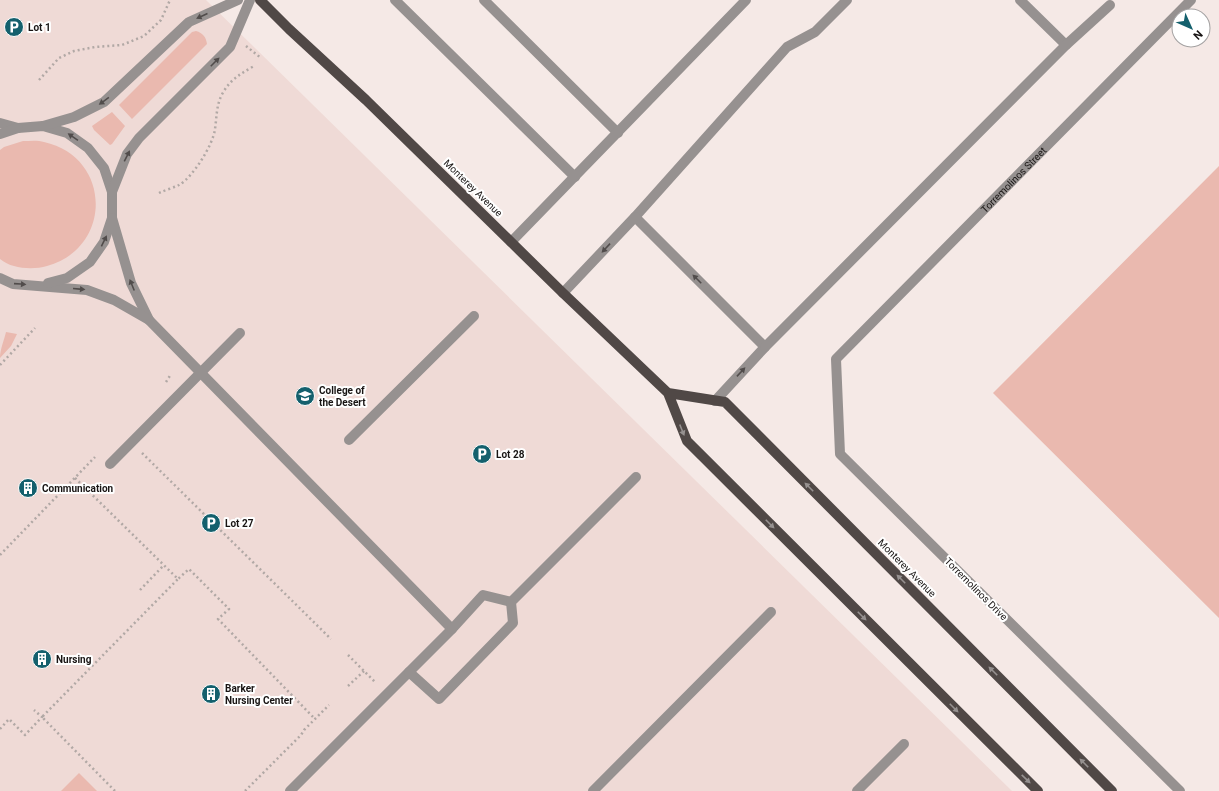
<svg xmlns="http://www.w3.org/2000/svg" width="1219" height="791" font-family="Roboto,sans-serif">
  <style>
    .built { fill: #efdad6 }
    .green { fill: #eab9af }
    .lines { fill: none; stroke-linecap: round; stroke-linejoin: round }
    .path { stroke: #b1a8a5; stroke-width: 2.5; stroke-dasharray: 2 3; stroke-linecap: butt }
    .minor { stroke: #969190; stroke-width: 10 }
    .major { stroke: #504846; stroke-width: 10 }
    .oneway { fill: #514c4b }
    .oneway2 { fill: #969190 }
    .labels { text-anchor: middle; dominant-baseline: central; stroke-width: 4; stroke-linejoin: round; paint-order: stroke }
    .poi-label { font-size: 10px; font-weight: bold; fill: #181413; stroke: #fff; text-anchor: start }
    .street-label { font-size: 10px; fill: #181413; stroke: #fff }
  </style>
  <rect width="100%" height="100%" fill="#f5e9e6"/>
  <path class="built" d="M0,0H206L1012,791H0Z"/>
  <path class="green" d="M196,31C203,33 206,37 207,44L132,119L119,105L192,32Z
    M112,112L125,126L112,144L110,145L94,130L92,126Z
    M23,141C30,141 38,140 44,142C112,157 113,248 47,266C37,269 24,269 14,266C9,265 4,262 0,259V150L4,147Z
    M1219,166V618L993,393Z
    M6,332L17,334L11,346L0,358C0,349 4,341 6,332Z
    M79,773L97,791H61Z"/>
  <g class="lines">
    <path class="path" d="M246,46L261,58
      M39,80L59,58L74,51L95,47L122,45L144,36L161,20L170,0
      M159,193C165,190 173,188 179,185C193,177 213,145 215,129C217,116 216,103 224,91C231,79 242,73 254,66
      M0,365L35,328
      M166,382L171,374
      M142,453L331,639
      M75,478L178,579L189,569L229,609L218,619L247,649L315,719
      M0,555L95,457
      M140,590L164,565
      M348,655L376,683
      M348,686L364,671
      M0,729L9,719L25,735L42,717L34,710
      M115,791L42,717L178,579
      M245,791L301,735L304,730L329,705"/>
    <g class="minor">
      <path d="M395,0L575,177"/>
      <path d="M484,0L618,133"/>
      <path d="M1020,0L1066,45"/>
      <path d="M0,123L18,128L43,126L67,133L88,148L104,168L112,192V218L131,283L149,320"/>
      <path d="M43,126L74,117L104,102L189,22L238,0"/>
      <path d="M0,134L18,128"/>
      <path d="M112,192L127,154L139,138L230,47L250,0"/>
      <path d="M635,217L787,47L815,32L847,0"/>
      <path d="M511,242L746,0"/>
      <path d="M0,278L13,284L87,290L114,300L149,320L452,629L290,791"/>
      <path d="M48,283L67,278L90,262L104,242L112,218"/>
      <path d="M563,293L635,217L765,347L715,401"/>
      <path d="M765,347L1066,45L1110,5"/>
      <path d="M349,440L474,316"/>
      <path d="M110,464L240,333"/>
      <path d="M452,629L483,595L511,602"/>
      <path d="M409,672L439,699L513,623L511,602L636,477"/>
      <path d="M593,791L771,612"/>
      <path d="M857,791L904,744"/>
      <path id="s1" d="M1180,791L840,454L836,359L1191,0"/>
    </g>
    <path class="major" d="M260,0L289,29L366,100L563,293L668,393L687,441L1038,791
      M668,393L725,402L1112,791"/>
  </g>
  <defs><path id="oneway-solid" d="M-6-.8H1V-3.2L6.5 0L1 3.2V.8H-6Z"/></defs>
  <g class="oneway">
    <use href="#oneway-solid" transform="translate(202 16) rotate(156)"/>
    <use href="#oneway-solid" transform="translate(215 62) rotate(-45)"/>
    <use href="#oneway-solid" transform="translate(104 101) rotate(144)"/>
    <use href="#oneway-solid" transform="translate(73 137) rotate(-146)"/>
    <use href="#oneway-solid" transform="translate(127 156) rotate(-63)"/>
    <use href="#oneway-solid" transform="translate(104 241) rotate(-64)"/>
    <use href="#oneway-solid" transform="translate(606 248) rotate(133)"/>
    <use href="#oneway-solid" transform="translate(697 279) rotate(-135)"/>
    <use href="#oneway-solid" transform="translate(20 284) rotate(4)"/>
    <use href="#oneway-solid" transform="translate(132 285) rotate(-112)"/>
    <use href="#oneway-solid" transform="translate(79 289) rotate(5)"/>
    <use href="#oneway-solid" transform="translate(741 372) rotate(-47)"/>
  </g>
  <g class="oneway2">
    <use href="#oneway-solid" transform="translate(682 430) rotate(68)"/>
    <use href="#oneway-solid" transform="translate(809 487) rotate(-135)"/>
    <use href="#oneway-solid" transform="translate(770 524) rotate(45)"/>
    <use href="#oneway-solid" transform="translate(901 579) rotate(-135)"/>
    <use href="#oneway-solid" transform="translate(862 616) rotate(45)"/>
    <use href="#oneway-solid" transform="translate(993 671) rotate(-135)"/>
    <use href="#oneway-solid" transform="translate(954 708) rotate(45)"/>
    <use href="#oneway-solid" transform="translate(1084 763) rotate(-135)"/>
    <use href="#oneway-solid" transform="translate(1026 779) rotate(44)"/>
  </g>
  <defs>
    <g id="parking-disc" transform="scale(1)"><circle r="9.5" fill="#14606d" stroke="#fff"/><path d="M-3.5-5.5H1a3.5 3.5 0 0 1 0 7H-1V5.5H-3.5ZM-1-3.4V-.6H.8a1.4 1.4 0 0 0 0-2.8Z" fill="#fff"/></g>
    <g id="university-disc" transform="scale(1)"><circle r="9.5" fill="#14606d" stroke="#fff"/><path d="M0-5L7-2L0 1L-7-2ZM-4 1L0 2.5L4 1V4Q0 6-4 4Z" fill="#fff"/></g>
    <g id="building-disc" transform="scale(1)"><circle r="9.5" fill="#14606d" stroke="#fff"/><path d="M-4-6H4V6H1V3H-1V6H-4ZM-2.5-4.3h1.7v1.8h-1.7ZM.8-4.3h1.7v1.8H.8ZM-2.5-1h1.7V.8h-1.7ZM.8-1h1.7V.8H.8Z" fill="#fff"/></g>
  </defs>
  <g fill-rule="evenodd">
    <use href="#parking-disc" x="14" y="27"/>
    <use href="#university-disc" x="305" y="396"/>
    <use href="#parking-disc" x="482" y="454"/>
    <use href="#building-disc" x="28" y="488"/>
    <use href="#parking-disc" x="211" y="523"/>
    <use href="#building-disc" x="42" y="659"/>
    <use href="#building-disc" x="211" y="694"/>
  </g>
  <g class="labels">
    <g class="poi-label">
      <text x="28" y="27">Lot 1</text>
      <text x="319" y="390">College of<tspan x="319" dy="12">the Desert</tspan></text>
      <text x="496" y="454">Lot 28</text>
      <text x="42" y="488">Communication</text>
      <text x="225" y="523">Lot 27</text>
      <text x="56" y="659">Nursing</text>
      <text x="225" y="688">Barker<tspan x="225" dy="12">Nursing Center</tspan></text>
    </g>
    <g class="street-label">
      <text stroke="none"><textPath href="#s1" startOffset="826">Torremolinos Street</textPath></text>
      <text transform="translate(473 188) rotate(44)">Monterey Avenue</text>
      <text transform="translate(907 568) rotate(45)">Monterey Avenue</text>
      <text transform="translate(976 589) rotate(45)">Torremolinos Drive</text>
    </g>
  </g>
  <g transform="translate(1191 28) rotate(135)"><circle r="19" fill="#ffffff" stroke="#a3a1a1"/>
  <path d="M0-3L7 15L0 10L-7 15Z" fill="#14606d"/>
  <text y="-6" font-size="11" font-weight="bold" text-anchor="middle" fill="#181413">N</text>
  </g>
</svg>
